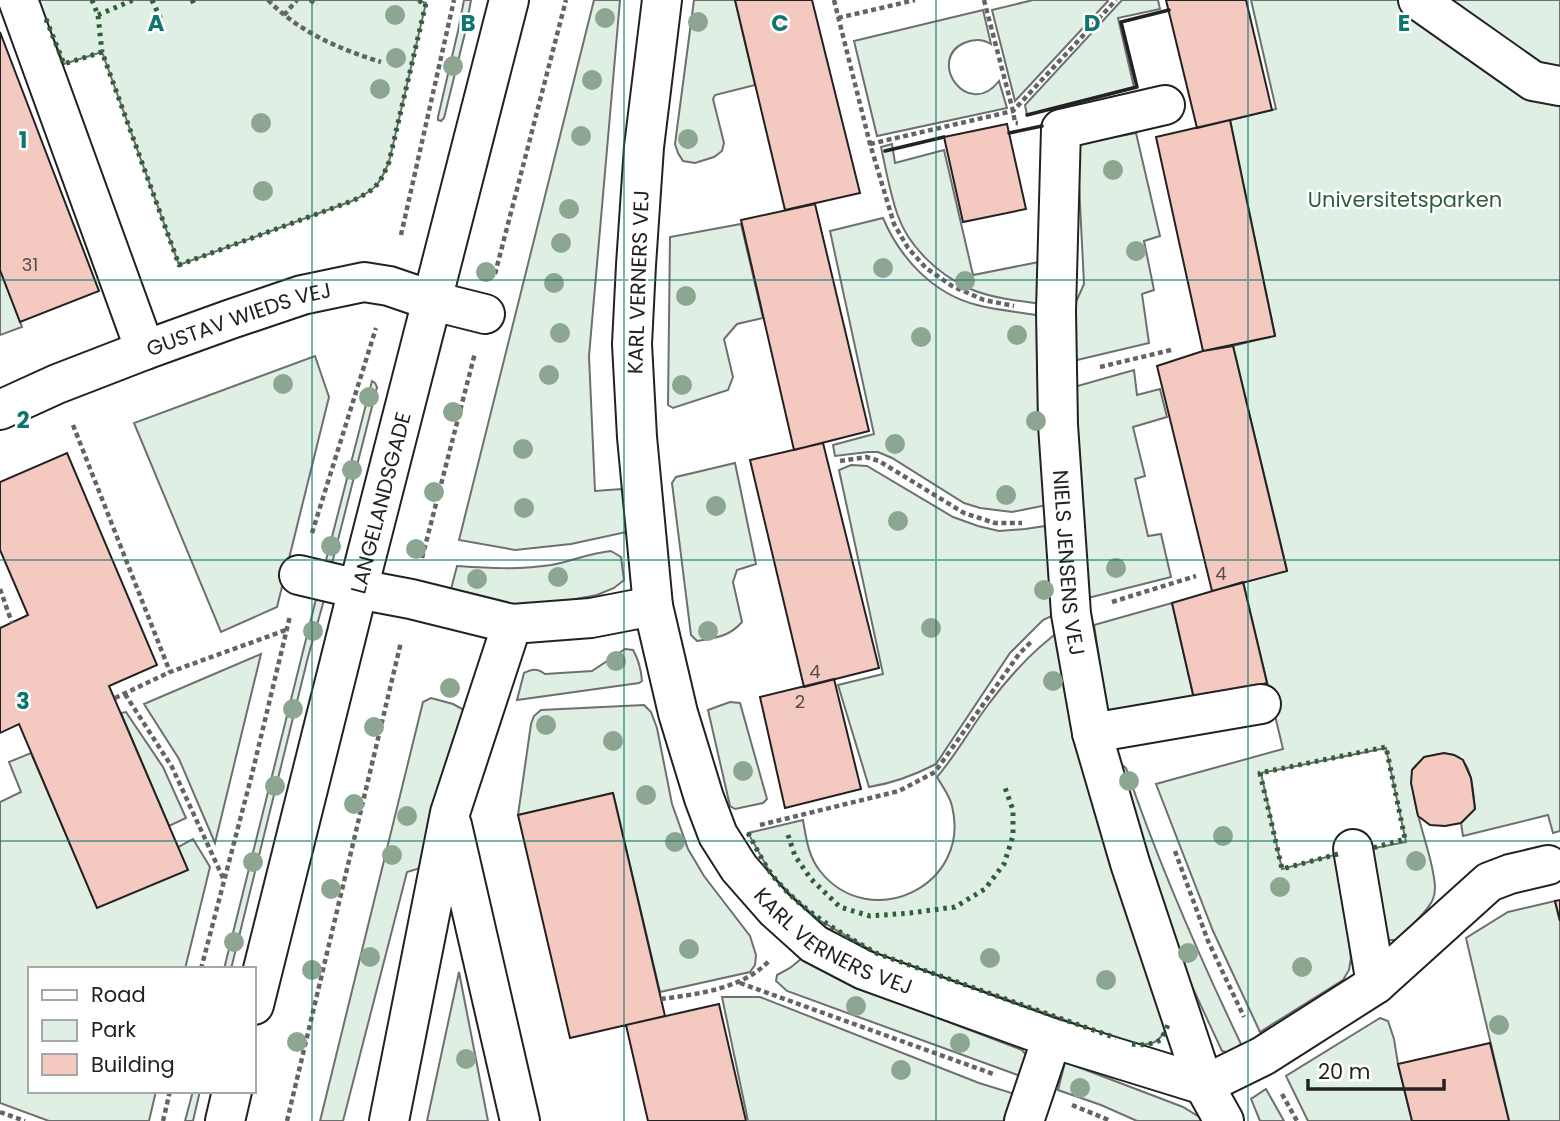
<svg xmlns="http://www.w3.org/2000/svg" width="1560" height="1121" font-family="Poppins,sans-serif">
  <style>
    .green { fill: #e0efe3; stroke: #6f6f6f; stroke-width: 2 }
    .building { fill: #f3c9c0; stroke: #222; stroke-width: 2 }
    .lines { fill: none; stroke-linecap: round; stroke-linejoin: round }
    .minor-casing { stroke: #222; stroke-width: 42 }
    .path { stroke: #646464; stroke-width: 4.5; stroke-dasharray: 5 3.5; stroke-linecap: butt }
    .minor { stroke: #fff; stroke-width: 38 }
    .hedge { stroke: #2f5e38; stroke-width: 5; stroke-dasharray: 3.5 5; stroke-linecap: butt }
    .wall { stroke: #222; stroke-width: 3.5 }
    .tree { fill: #8da692 }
    .grid { fill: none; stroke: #0f766e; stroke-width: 2; stroke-opacity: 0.55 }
    .labels { text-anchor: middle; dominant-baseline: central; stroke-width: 5; stroke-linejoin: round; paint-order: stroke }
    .number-label { font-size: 18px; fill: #564c4a }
    .park-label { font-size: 21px; fill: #2f5e38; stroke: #fff }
    .street-label { font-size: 21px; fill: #222; stroke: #fff }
    .grid-label { font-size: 23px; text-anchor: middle; font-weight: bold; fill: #0f766e; stroke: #fff; stroke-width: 5; stroke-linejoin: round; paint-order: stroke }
  </style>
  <rect width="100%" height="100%" fill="#fff"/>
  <path class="green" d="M39,0H416L426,3L389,162C379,186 375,190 352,201L179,265L102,52L64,64L39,4Z
    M464,0H471L465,33L444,118L441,121L438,120V117L458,31Z
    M594,0H620L589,356L595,491L622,489L626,490L631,531L571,544L515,550L459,540Z
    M694,0H735L755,85L715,95L713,99L724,143L722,151L714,157L695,163L683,161L678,153L675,144Z
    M1033,0H1108V1L1015,101L992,10Z
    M1122,0H1158L1160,9L1118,18L1134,87L1027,115L1025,105Z
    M1251,0H1560V831L1553,833L1548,815L1463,836L1461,823L1475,809C1472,783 1472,746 1435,755C1424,758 1419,761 1412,770C1411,803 1425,835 1432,867C1434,878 1437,889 1433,899C1428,912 1406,930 1396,940H1386L1369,849L1406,842L1386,748L1261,773L1282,869L1338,854L1351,958L1349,970L1343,980L1260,1032L1213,931L1156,784L1283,749L1243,582L1287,570L1233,346L1275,335L1230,120L1276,109Z
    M983,10L991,44C983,39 973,39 964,43C926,60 968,121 999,81L1007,108L877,136L854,41Z
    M1136,133L1160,236L1144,241L1154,290L1142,294L1149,343L1073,361L1072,311L1084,284L1077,144Z
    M892,144L895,163L944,150L973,275L1039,262L1052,305C1026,302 992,299 968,288C938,274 909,247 898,216C890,194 886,170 881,147Z
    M883,218C900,258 933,294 977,305C1000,311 1024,312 1047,317L1052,504L1012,512L980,508L964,503L892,458L878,452H868L835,456L833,445L874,434L830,231Z
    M741,224L763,318L737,324L724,339L733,377L728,390L673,408L668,405L670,237Z
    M0,270L22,327L0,335Z
    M315,356L329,397L277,607L221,632L134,423Z
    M1134,370L1137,395L1160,389L1167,417L1133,427L1145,476L1135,479L1148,536L1161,534L1171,577L1088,598L1074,387Z
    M372,381L375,383L377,387L328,579L323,572Z
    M735,463L756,564L737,570L733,582L742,622C729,637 715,638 697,641L691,635L672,483L676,477Z
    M851,465L867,466L953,517L978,526L999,531L1025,529L1059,524L1064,610L1043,620L1010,653L936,764C913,776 894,783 869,787L838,685L883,674L839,470Z
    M611,551L621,557L624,580L614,588L597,595L518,610L449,597L457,566C488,568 520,570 551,565C572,561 590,553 611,551Z
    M318,591L326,593L308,657L231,969H224Z
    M1172,603L1195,703L1109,723L1094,625Z
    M1065,627L1167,1027C1159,1043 1152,1046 1133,1044L878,954L819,920L790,894L771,874L748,833L803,820C806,837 808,856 820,871C870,934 972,886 952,806C950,796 942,786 937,777C956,755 970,729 988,705C1010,675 1035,648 1065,627Z
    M625,649L633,650C639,660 641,669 642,681L639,683L517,700L524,673C532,669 537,668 545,674L592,671Z
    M261,654L215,843L179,759L144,704Z
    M431,698L453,704L466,711L434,864L407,872L343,1121H320L423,702Z
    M730,702L740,703L767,799L763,803L735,809L730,806L708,710Z
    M644,705L651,712L657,728L672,804L688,849L704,876L750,936L756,955L755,965L750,972L660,992L613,793L518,815L531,724L534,716L541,710Z
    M126,712L163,767L186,818L169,826L121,713Z
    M31,753L97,907L178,847L193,839L210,867L185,969H30V1091H156L149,1121H49L0,1103V802L21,792L9,762Z
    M1121,764L1126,768C1158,862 1198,954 1241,1044L1229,1053L1222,1051L1183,967L1114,766Z
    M1555,901L1560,921V1121H1509L1466,938L1508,912Z
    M801,959L880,996L1022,1050L1029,1058L1026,1078L787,991L776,981L777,975L790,968Z
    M459,972L488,1121H427Z
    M722,997H760L979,1083L1021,1096L1011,1121H748Z
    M1380,1018L1388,1021L1394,1039L1398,1064L1412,1121H1308L1286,1076Z
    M1065,1062L1183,1107L1206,1121H1137L1101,1105L1058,1090Z
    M1266,1089L1284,1121H1260L1251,1099Z
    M193,1091H200L193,1121H185Z"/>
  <path class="building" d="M735,0H812L860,193L785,210Z
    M1166,0H1246L1272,110L1197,128Z
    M0,32L99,291L20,322L0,270Z
    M1230,120L1275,336L1203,351L1156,137Z
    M1007,124L1026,209L963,222L944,137Z
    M815,204L869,431L794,450L741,220Z
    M1233,346L1287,571L1212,591L1157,366L1203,351Z
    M823,443L879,668L804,687L750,460Z
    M67,453L157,665L109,686L188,870L97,908L19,724L0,733V628L28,615L0,550V482Z
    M1243,582L1267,683L1195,703L1172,603Z
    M834,679L861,789L785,808L760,697Z
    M1444,753L1454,755L1463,760L1471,778L1475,809L1461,823L1445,826L1430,825L1418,816L1411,783L1412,770L1424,757Z
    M613,793L665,1016L570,1038L518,815Z
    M1560,900V921L1555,901Z
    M719,1004L746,1121H648L626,1025Z
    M1490,1043L1509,1121H1412L1398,1064Z"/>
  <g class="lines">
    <g class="minor-casing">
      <g id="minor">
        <path d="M18,0L145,350"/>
        <path id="s1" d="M662,0L644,147L636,265L632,344L637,437L653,606L678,713L704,798L718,835L739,868L775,909L814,944L864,970L1052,1038L1204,1085"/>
        <path d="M1418,0L1533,81L1560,86"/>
        <path id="s2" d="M1165,105L1061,129L1056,311L1058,425L1071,614L1092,733L1130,863L1204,1085L1224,1121"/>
        <path id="s3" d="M0,410L57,384L145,350L231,319L302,295L364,282L389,286L433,301L485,314"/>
        <path d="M299,575L358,589L411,599L512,624L591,618L653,606"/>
        <path d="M1092,733L1261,704"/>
        <path d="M452,825L520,1121"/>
        <path d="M1353,849L1376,984"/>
        <path id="s4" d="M254,1005L358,589L509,0"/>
        <path d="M1204,1085L1263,1056L1376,984L1489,882L1510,874L1548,865"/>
        <path d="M225,1121L232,1091"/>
        <path d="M389,1121L450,813L512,624"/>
        <path d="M1024,1121L1052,1038"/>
      </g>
    </g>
    <path class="path" d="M268,0C299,32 339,49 381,62
      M310,0L317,5
      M834,0L870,144L894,224L908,248L926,268L952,286L984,300L1014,306
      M984,0L1013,111L1015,123H1018
      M284,15L297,0
      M838,18L915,0
      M870,144L1013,111L1116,0
      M401,235L454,0
      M495,274L566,0
      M1100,367L1171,350
      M73,425L170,672
      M840,461L866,457L879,461L964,513L995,523H1022
      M312,533L376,328
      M422,558L475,353
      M0,589L12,623
      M1112,602L1196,576
      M125,694L172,767L224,880
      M115,698L170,672L286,630
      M760,825L899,791L935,772L1019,654L1033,640
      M1175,851L1208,941L1244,1017
      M201,969L252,774L290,616
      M740,983L996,1075
      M661,999C698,994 743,989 770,960
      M1282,1094L1297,1121
      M1072,1105L1111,1121
      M0,1112L25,1121
      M163,1121L170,1091
      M287,1121L401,642"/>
    <use href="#minor" class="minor"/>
    <path class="hedge" d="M92,0L98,15L102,52
      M152,0L162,22
      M192,0L195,6
      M98,15L133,0
      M46,19L64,64L102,52L179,265L352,201C375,190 379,186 389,162L426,3L416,0
      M748,833C756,847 763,863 773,876C801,911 839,932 878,954L1116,1038
      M788,835L795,856L811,879L840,907L870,916L910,913L955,907L985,889L1004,864L1013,836V810L1004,785
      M1338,854L1282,869L1260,773L1386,747L1405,839L1369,849
      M1132,1044C1143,1046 1151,1044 1161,1040L1168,1025"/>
    <path class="wall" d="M1027,115L1137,87L1121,22L1169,10
      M1009,133L1042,126
      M885,151L944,137"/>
  </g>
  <g class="tree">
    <circle cx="395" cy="15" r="10"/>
    <circle cx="605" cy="18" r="10"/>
    <circle cx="698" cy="22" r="10"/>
    <circle cx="396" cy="58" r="10"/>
    <circle cx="453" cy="66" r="10"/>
    <circle cx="592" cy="80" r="10"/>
    <circle cx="380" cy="89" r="10"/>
    <circle cx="261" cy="123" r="10"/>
    <circle cx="581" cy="136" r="10"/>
    <circle cx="688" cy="139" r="10"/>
    <circle cx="1113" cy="170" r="10"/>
    <circle cx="263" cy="191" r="10"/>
    <circle cx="569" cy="209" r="10"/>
    <circle cx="561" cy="243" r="10"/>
    <circle cx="1136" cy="251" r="10"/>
    <circle cx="883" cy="268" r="10"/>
    <circle cx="486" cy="272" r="10"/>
    <circle cx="965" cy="281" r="10"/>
    <circle cx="554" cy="283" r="10"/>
    <circle cx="686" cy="296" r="10"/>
    <circle cx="560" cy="333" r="10"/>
    <circle cx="1017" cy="335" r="10"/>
    <circle cx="921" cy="337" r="10"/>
    <circle cx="549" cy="375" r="10"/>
    <circle cx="283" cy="384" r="10"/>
    <circle cx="682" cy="385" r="10"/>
    <circle cx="369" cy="397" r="10"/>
    <circle cx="453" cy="412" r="10"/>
    <circle cx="1036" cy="421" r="10"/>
    <circle cx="895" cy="444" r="10"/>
    <circle cx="523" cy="449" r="10"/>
    <circle cx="352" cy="470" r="10"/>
    <circle cx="434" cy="492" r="10"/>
    <circle cx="1006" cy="495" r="10"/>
    <circle cx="716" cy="506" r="10"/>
    <circle cx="524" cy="508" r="10"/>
    <circle cx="898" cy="521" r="10"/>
    <circle cx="331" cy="546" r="10"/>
    <circle cx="416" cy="549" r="10"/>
    <circle cx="1116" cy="568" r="10"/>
    <circle cx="558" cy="577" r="10"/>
    <circle cx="477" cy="579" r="10"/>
    <circle cx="1044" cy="590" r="10"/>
    <circle cx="931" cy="628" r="10"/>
    <circle cx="313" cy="631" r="10"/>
    <circle cx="708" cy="631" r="10"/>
    <circle cx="616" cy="661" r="10"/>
    <circle cx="1053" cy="681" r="10"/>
    <circle cx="450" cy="688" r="10"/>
    <circle cx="293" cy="709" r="10"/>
    <circle cx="546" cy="725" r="10"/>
    <circle cx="374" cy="727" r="10"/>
    <circle cx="613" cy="741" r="10"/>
    <circle cx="743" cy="771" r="10"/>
    <circle cx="1129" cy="781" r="10"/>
    <circle cx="275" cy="786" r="10"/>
    <circle cx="646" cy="795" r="10"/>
    <circle cx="354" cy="804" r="10"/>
    <circle cx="407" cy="816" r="10"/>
    <circle cx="1223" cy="836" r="10"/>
    <circle cx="675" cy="842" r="10"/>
    <circle cx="392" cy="855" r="10"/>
    <circle cx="1416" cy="861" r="10"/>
    <circle cx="253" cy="862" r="10"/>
    <circle cx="1280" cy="887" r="10"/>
    <circle cx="331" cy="889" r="10"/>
    <circle cx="234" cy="942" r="10"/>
    <circle cx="689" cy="949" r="10"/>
    <circle cx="1188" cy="953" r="10"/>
    <circle cx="370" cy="957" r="10"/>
    <circle cx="990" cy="958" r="10"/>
    <circle cx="1302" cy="967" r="10"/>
    <circle cx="312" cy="970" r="10"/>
    <circle cx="1106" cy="980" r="10"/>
    <circle cx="856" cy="1006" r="10"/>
    <circle cx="1499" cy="1025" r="10"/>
    <circle cx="297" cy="1042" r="10"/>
    <circle cx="960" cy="1043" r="10"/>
    <circle cx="466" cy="1059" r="10"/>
    <circle cx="901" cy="1070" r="10"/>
    <circle cx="1080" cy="1088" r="10"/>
  </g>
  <path class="grid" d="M312,0V1121M624,0V1121M936,0V1121M1248,0V1121M0,280H1560M0,560H1560M0,841H1560"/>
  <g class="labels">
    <g class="number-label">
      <text x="30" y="264">31</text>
      <text x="1221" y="573">4</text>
      <text x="815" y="671">4</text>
      <text x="800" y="701">2</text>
    </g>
    <g class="park-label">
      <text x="1405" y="199">Universitetsparken</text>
    </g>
    <g class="street-label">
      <text transform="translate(638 282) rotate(-88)">KARL VERNERS VEJ</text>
      <text stroke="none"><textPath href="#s3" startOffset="256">GUSTAV WIEDS VEJ</textPath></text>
      <text stroke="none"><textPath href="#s4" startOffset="518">LANGELANDSGADE</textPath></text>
      <text stroke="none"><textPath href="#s2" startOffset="541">NIELS JENSENS VEJ</textPath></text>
      <text stroke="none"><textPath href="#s1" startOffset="1008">KARL VERNERS VEJ</textPath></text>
    </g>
  </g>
  <g class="grid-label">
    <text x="156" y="31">A</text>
    <text x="468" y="31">B</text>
    <text x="780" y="31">C</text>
    <text x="1092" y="31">D</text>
    <text x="1404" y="31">E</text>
    <text x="23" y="148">1</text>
    <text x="23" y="428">2</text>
    <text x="23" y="709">3</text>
  </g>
  <rect x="28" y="967" width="228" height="126" fill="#ffffff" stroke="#a7a7a7" stroke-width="2"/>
  <rect x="42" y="990" width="35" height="10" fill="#ffffff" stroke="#a7a7a7" stroke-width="2"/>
  <text x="91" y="1002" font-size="21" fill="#222222">Road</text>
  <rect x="42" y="1020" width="35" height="21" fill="#e0efe3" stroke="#a7a7a7" stroke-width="2"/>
  <text x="91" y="1037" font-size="21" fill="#222222">Park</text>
  <rect x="42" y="1054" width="35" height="21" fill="#f3c9c0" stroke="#a7a7a7" stroke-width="2"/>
  <text x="91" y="1072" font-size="21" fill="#222222">Building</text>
  <path d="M1308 1079v10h136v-10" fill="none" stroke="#222222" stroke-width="3.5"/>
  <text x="1318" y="1079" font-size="21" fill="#222222" stroke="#ffffff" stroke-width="5" paint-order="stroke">20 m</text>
</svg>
